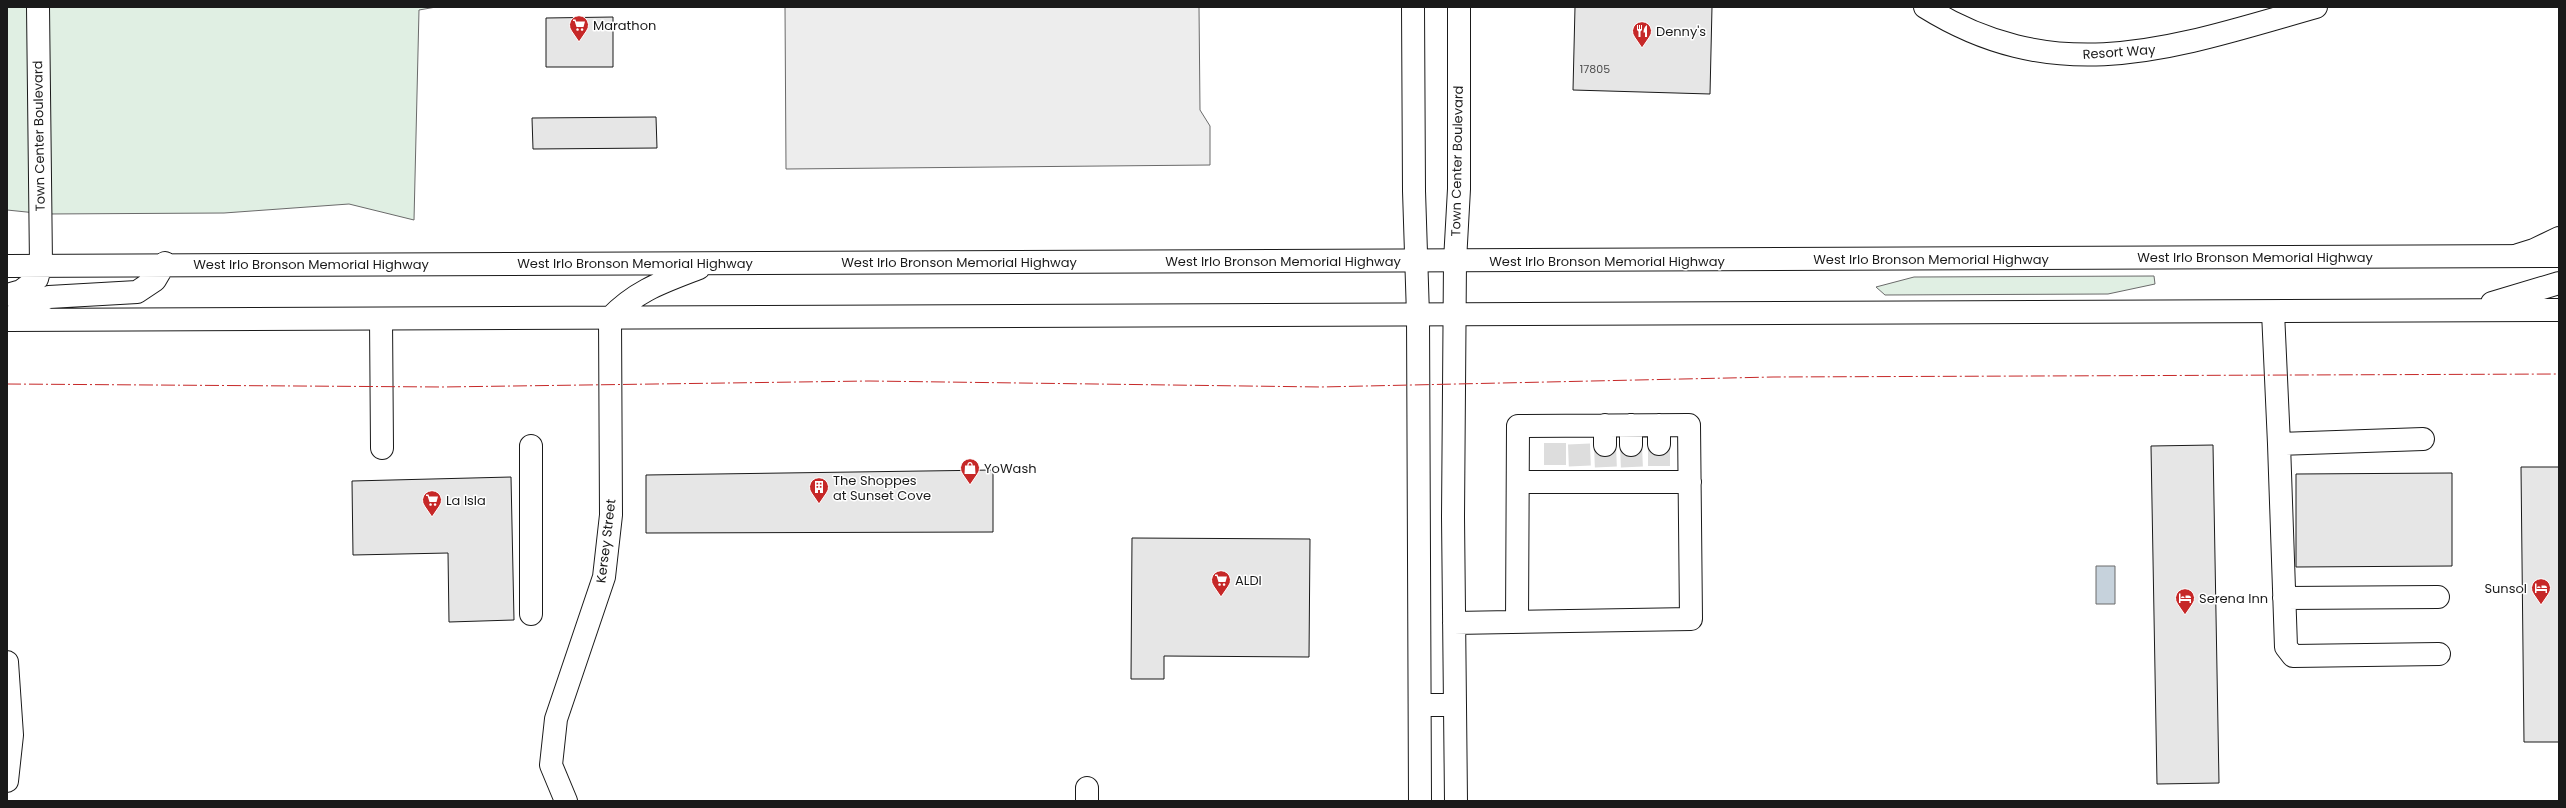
<svg xmlns="http://www.w3.org/2000/svg" width="2566" height="808" font-family="Poppins,sans-serif">
  <style>
    .green { fill: #e0efe3; stroke: #6a6a6a }
    .parking { fill: #ededed; stroke: #6a6a6a }
    .water { fill: #c6d2dc; stroke: #6a6a6a }
    .building { fill: #e6e6e6; stroke: #1a1a1a }
    .lines { fill: none; stroke-linecap: round; stroke-linejoin: round }
    .minor-tunnel { stroke: #ddd; stroke-width: 22; stroke-dasharray: 22 11; stroke-linecap: butt }
    .minor-casing { stroke: #1a1a1a; stroke-width: 24 }
    .highway-casing { stroke: #1a1a1a; stroke-width: 24 }
    .minor { stroke: #fff; stroke-width: 22 }
    .highway { stroke: #fff; stroke-width: 22 }
    .power { stroke: #c62828; stroke-width: 1; stroke-dasharray: 14 3 2 3; stroke-linecap: butt }
    .labels { text-anchor: middle; dominant-baseline: central; stroke-width: 3; stroke-linejoin: round; paint-order: stroke }
    .number-label { font-size: 11px; fill: #4d4d4d }
    .poi-label { font-size: 13px; fill: #1a1a1a; stroke: #fff; text-anchor: start }
    .street-label { font-size: 13px; fill: #1a1a1a; stroke: #fff }
  </style>
  <rect width="100%" height="100%" fill="#fff"/>
  <path class="green" d="M7,7H436L419,10L414,220L349,204L224,213L46,214L7,210Z
    M2154,276L2155,284L2108,294L1885,295L1876,287L1914,277Z"/>
  <path class="parking" d="M785,7H1199L1200,110L1210,126V165L786,169Z"/>
  <path class="water" d="M2096,566H2115V604H2096Z"/>
  <path class="building" d="M1575,7H1712L1710,94L1573,90Z
    M613,17V67H546V18Z
    M656,117L657,148L533,149L532,118Z
    M2213,445L2219,783L2157,784L2151,446Z
    M2521,467H2559V742H2524Z
    M993,470V532L646,533V475Z
    M2452,473V566L2296,567V474Z
    M511,477L514,620L449,622L448,553L353,555L352,481Z
    M1132,538L1310,539L1309,657L1164,656V679H1131Z"/>
  <g class="lines">
    <path class="minor-tunnel" d="M1555,443V472
      M1579,444L1580,471
      M1659,444V469
      M1605,445L1606,471
      M1631,445L1632,470"/>
    <g class="minor-casing">
      <path id="minor" d="M38,7L41,264
        M1413,7L1414,191L1418,315L1420,801
        M1925,7C2060,91 2178,46 2316,7
        M2518,255L2534,250L2559,238
        M2273,312L2279,444L2423,439
        M381,319L382,448
        M1605,425V445
        M1631,425V445
        M1659,425V444
        M2279,444L2286,647L2293,656L2439,654
        M531,446V614
        M1518,482H1690
        M2284,598L2438,597
        M1454,623L1691,619L1689,425L1518,426L1517,622
        M7,662L12,735L7,781
        M1420,705H1455
        M566,801L551,765L556,719L604,577L611,515L610,318
        M1087,801V788
        M1456,801L1453,517L1455,261L1459,189V7"/>
    </g>
    <g class="highway-casing">
      <path id="highway" d="M7,266L2559,256
        M7,295L21,291L37,279L41,264
        M2492,303L2559,283
        M610,318C637,290 663,282 699,268
        M7,320L2559,310
        M8,320L26,307L49,297L137,292L155,280L165,263"/>
    </g>
    <use href="#minor" class="minor"/>
    <use href="#highway" class="highway"/>
    <path class="power" d="M7,384L442,387L869,381L1321,387L1773,377L2559,374"/>
  </g>
  <defs>
    <g id="supermarket-pin" transform="scale(1)"><path d="M0 17L-7.5 6A9.5 9.5 0 1 1 7.5 6Z" fill="#c62828" stroke="#fff"/><path d="M-6-5.5h2.5l.6 2H6L4.5 2H-2.5L-4.4-4H-6ZM-1.5 3.2a1.3 1.3 0 1 0 .1 0ZM3 3.2a1.3 1.3 0 1 0 .1 0Z" fill="#fff"/></g>
    <g id="restaurant-pin" transform="scale(1)"><path d="M0 17L-7.5 6A9.5 9.5 0 1 1 7.5 6Z" fill="#c62828" stroke="#fff"/><path d="M-5-6h1v4h1v-4h1v4h1v-4h1v5L-1.5 .5V6h-2V.5L-5-1ZM5-6V6H3V1.5H1.5Q1.5-4 5-6Z" fill="#fff"/></g>
    <g id="shop-pin" transform="scale(1)"><path d="M0 17L-7.5 6A9.5 9.5 0 1 1 7.5 6Z" fill="#c62828" stroke="#fff"/><path d="M-5-2.5h2.3a2.7 3.5 0 0 1 5.4 0H5L5.5 6h-11ZM-1.5-2.5h3a1.5 2.3 0 0 0-3 0Z" fill="#fff"/></g>
    <g id="building-pin" transform="scale(1)"><path d="M0 17L-7.5 6A9.5 9.5 0 1 1 7.5 6Z" fill="#c62828" stroke="#fff"/><path d="M-4-6H4V6H1V3H-1V6H-4ZM-2.5-4.3h1.7v1.8h-1.7ZM.8-4.3h1.7v1.8H.8ZM-2.5-1h1.7V.8h-1.7ZM.8-1h1.7V.8H.8Z" fill="#fff"/></g>
    <g id="hotel-pin" transform="scale(1)"><path d="M0 17L-7.5 6A9.5 9.5 0 1 1 7.5 6Z" fill="#c62828" stroke="#fff"/><path d="M-6-4.5h1.5V1H6V5H4.5V3h-9V5H-6ZM-4 0a1.8 1.8 0 1 1 3.6 0ZM.5 0V-2.5h3Q6-2.5 6 0Z" fill="#fff"/></g>
  </defs>
  <g fill-rule="evenodd">
    <use href="#supermarket-pin" x="579" y="25"/>
    <use href="#restaurant-pin" x="1642" y="31"/>
    <use href="#shop-pin" x="970" y="468"/>
    <use href="#building-pin" x="819" y="487"/>
    <use href="#supermarket-pin" x="432" y="500"/>
    <use href="#supermarket-pin" x="1221" y="580"/>
    <use href="#hotel-pin" x="2541" y="588"/>
    <use href="#hotel-pin" x="2185" y="598"/>
  </g>
  <g class="labels">
    <g class="number-label">
      <text x="1595" y="69">17805</text>
    </g>
    <g class="poi-label">
      <text x="593" y="25">Marathon</text>
      <text x="1656" y="31">Denny's</text>
      <text x="984" y="468">YoWash</text>
      <text x="833" y="480">The Shoppes<tspan x="833" dy="15">at Sunset Cove</tspan></text>
      <text x="446" y="500">La Isla</text>
      <text x="1235" y="580">ALDI</text>
      <text x="2527" y="588" text-anchor="end">Sunsol</text>
      <text x="2199" y="598">Serena Inn</text>
    </g>
    <g class="street-label">
      <text transform="translate(2119 52) rotate(-4)">Resort Way</text>
      <text transform="translate(39 136) rotate(-91)">Town Center Boulevard</text>
      <text transform="translate(1457 161) rotate(-89)">Town Center Boulevard</text>
      <text x="2255" y="257">West Irlo Bronson Memorial Highway</text>
      <text x="1931" y="259">West Irlo Bronson Memorial Highway</text>
      <text x="1283" y="261">West Irlo Bronson Memorial Highway</text>
      <text x="1607" y="261">West Irlo Bronson Memorial Highway</text>
      <text x="959" y="262">West Irlo Bronson Memorial Highway</text>
      <text x="635" y="263">West Irlo Bronson Memorial Highway</text>
      <text x="311" y="264">West Irlo Bronson Memorial Highway</text>
      <text transform="translate(606 541) rotate(-83)">Kersey Street</text>
    </g>
  </g>
  <rect width="2566" height="808" fill="none" stroke="#1a1a1a" stroke-width="16"/>
</svg>
